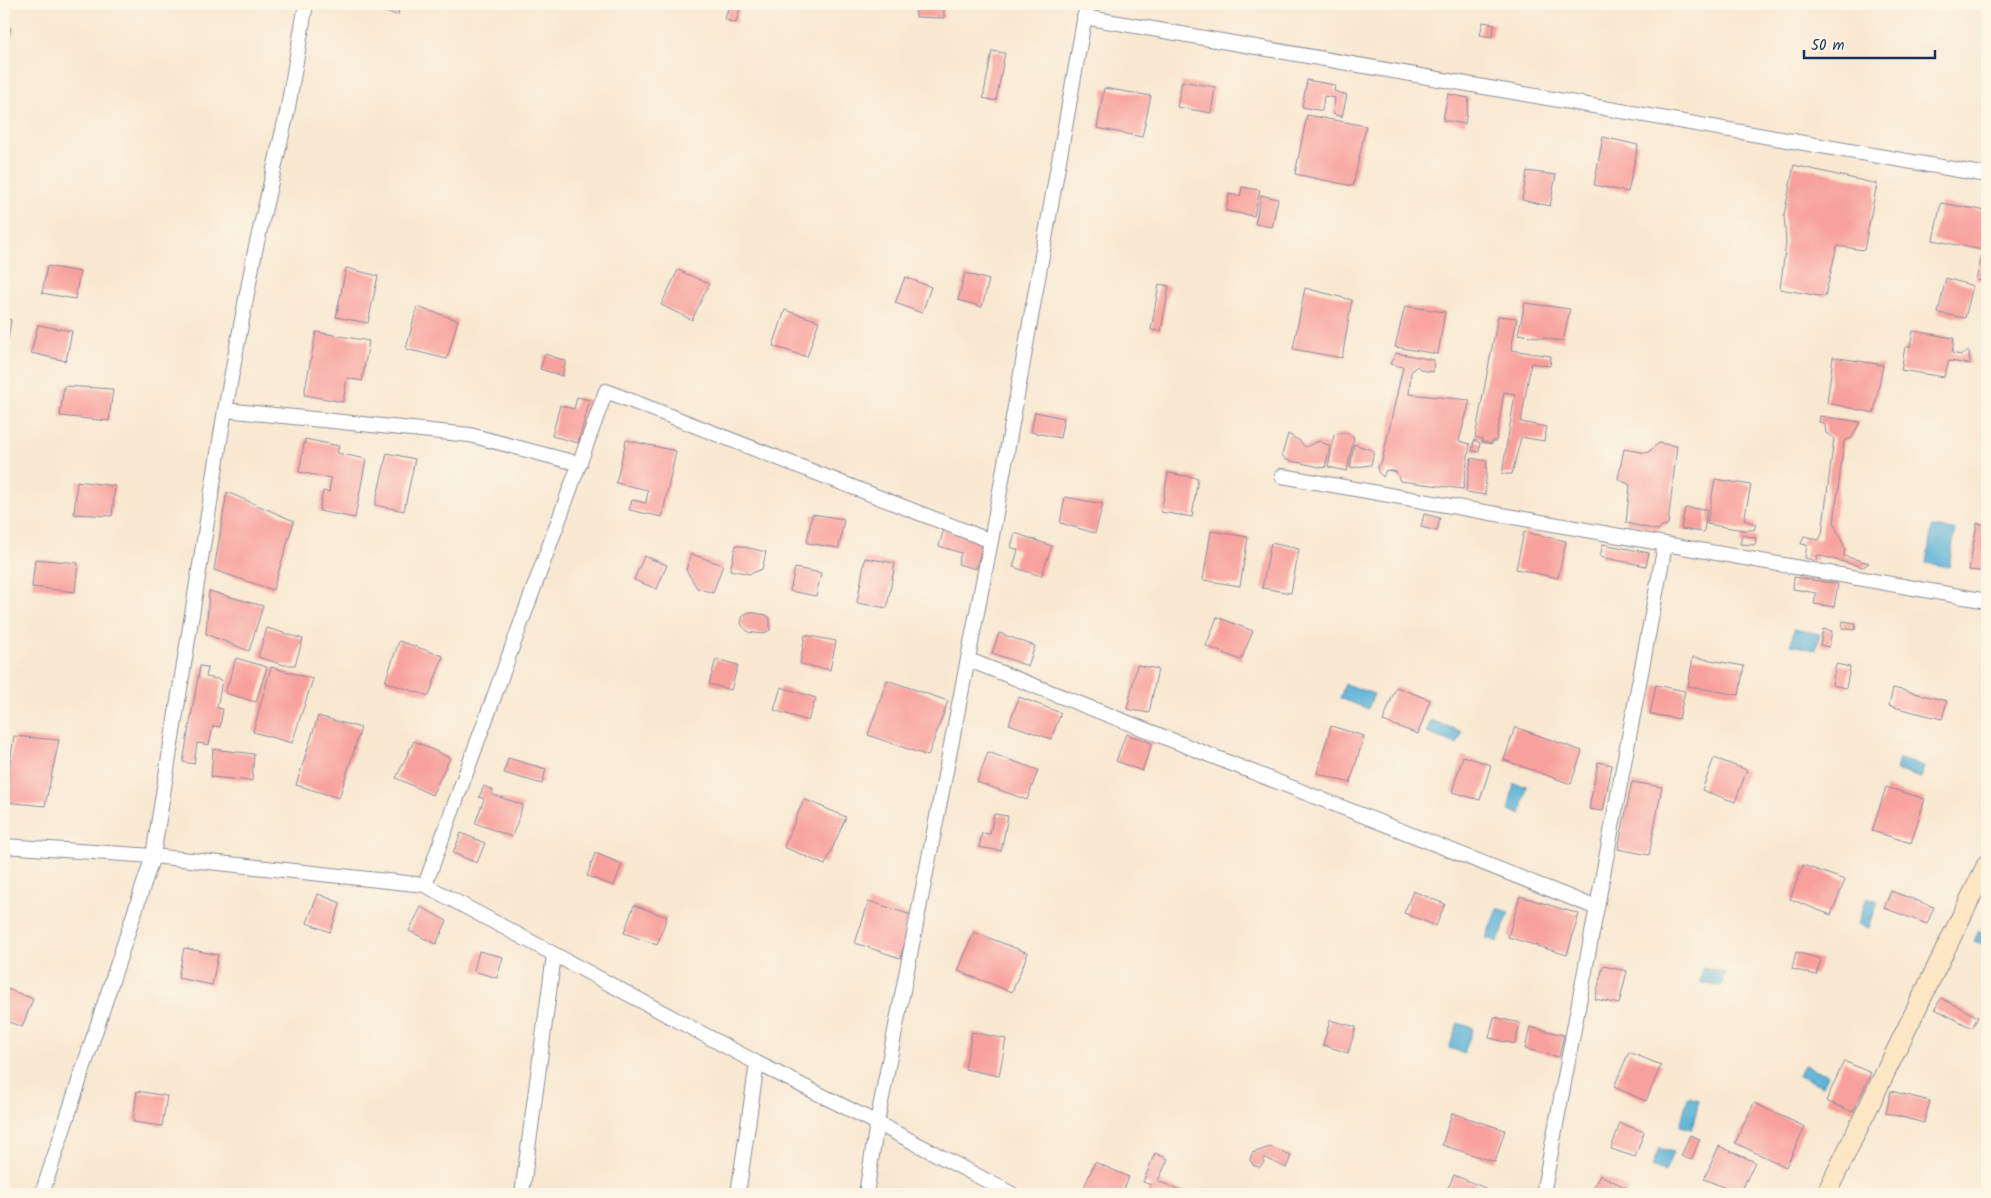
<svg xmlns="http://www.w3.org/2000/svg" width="1991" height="1198" font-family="Kalam,sans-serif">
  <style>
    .water { fill: #5ab2d7; stroke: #3a709a }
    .building { fill: #f8a09d }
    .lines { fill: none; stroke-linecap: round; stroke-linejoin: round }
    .street-casing { stroke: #8a8c98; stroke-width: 16 }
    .secondary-casing { stroke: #8a8c98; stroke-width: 21 }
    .street { stroke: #fff; stroke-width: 14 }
    .secondary { stroke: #fce6c4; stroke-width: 19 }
  </style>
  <rect width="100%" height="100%" fill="#fcf5e5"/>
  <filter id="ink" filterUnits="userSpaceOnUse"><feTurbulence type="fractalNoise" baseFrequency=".02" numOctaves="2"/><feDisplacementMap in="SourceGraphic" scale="10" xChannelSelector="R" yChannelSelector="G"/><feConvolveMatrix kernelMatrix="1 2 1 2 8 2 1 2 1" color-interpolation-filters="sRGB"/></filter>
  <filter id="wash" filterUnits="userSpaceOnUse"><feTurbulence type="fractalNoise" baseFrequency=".0096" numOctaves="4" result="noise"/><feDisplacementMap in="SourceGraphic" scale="20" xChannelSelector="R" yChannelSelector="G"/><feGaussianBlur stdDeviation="1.12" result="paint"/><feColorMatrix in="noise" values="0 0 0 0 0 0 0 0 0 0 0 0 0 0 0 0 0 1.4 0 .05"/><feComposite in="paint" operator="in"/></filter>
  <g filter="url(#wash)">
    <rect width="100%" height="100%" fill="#f8e8d1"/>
    <path class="water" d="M1932,527L1955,530L1949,567L1926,563Z
      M1794,629L1820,634L1816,650L1791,645Z
      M1345,684L1374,694L1368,709L1340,698Z
      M1431,720L1462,732L1457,744L1426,733Z
      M1899,759L1924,766L1921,778L1896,770Z
      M1514,784L1527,786L1521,814L1508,811Z
      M1867,897L1878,901L1869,928L1858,924Z
      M1497,908L1509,912L1498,942L1486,938Z
      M1979,930L1987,934V947L1974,941Z
      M1703,967L1725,972L1721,987L1700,982Z
      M1458,1023L1473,1028L1464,1053L1449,1048Z
      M1804,1065L1828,1075L1823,1086L1799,1076Z
      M1688,1097L1699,1100L1692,1129L1680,1126Z
      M1659,1148L1673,1152L1665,1172L1652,1166Z"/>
    <g id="blocks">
      <path class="building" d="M349,4H400L398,15Z
        M729,4H741L736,23L725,20Z
        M916,4H944V18L916,17Z
        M1483,22L1495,24L1492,37L1480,35Z
        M4,26L11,28L6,52H4Z
        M992,51L1005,53L996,101L983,98Z
        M1307,80L1335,85L1334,91L1347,95L1342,117L1333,114L1335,98L1324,96L1322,111L1302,107Z
        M1182,81L1215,87L1211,113L1177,107Z
        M1104,88L1151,96L1142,137L1097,128Z
        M1448,94L1469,98L1465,124L1443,120Z
        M1307,115L1366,126L1353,186L1295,174Z
        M1603,137L1638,145L1628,192L1594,185Z
        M1794,165L1877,184L1864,250L1837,246L1825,297L1780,289L1786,243L1784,215Z
        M1527,171L1556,175L1550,206L1522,200Z
        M1242,187L1260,190L1254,216L1226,211L1229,194L1240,196Z
        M1261,195L1278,199L1272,227L1255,224Z
        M1941,203L1987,211V251L1933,240Z
        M1982,254H1987V282L1976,280Z
        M47,266L80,272L75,299L42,293Z
        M346,268L378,276L368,323L336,317Z
        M678,270L709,284L692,320L661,305Z
        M965,273L989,280L982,307L958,300Z
        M905,277L931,287L922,313L895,303Z
        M1946,278L1973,286L1965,318L1938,313Z
        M1159,284L1169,286L1161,331L1151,330Z
        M1305,288L1352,300L1342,358L1293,349Z
        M1525,303L1570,309L1563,341L1518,334Z
        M1405,306L1445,312L1438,354L1395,347Z
        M417,307L458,320L447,359L406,349Z
        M785,310L819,321L807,357L773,346Z
        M1498,316L1517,318L1511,350L1551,356L1550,366L1531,363L1521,422L1547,427L1544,441L1521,437L1512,474H1502L1515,394L1504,392L1496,441H1492V444L1482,442V439L1475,437Z
        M4,318L11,320L5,358H4Z
        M38,325L72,331L66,361L31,353Z
        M1913,331L1954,338L1952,353L1961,355L1969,351L1970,364L1949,361L1944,377L1901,370L1905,347H1910Z
        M316,332L369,341L362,381L347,378L343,402L304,395Z
        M1396,353L1434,360L1433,372L1421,370L1417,366L1411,372L1409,394L1470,400L1459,441L1470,444L1463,489L1400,481L1396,472L1386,470L1383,477L1378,472L1377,467L1382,461L1403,367L1390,364Z
        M545,354L566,361L562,376L540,369Z
        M1833,357L1883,365L1874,413L1827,403Z
        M64,386L113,389L109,421L60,416Z
        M577,397L590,400L578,443L552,436L560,405L574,409Z
        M1035,412L1064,418L1060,438L1031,432Z
        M1820,416L1860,422L1852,438L1844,441L1834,524L1845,548L1844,556L1869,563L1863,567L1817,555V561L1805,558L1807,545L1801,544L1804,536L1819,540L1822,534L1834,438L1826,433L1825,424L1819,422Z
        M1345,432L1354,437L1347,471L1328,467L1334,435Z
        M1288,434L1300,441L1305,447L1319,441L1330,446L1325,468L1286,460L1282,455Z
        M305,439L339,446L337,453L366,459L355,518L319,511L323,491L329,492L331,478L299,472Z
        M626,440L676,451L662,517L629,510L632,500L646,503L648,490L616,483Z
        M1474,440L1480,443L1479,452L1472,451Z
        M1659,443L1677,446L1668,524L1657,530L1626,523L1630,485L1618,479L1624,449L1647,453Z
        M1354,444L1374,451L1371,465L1350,468Z
        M387,453L415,459L404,511L375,505Z
        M1471,458L1487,461L1485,495L1466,492Z
        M1168,473L1198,478L1192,517L1161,512Z
        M1715,479L1751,485L1744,520L1756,524L1754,530H1743L1707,524Z
        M77,481L115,486L112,516L74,514Z
        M227,492L294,521L273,590L214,570Z
        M1065,497L1103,504L1095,533L1060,523Z
        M1685,508L1707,509L1704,532L1681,529Z
        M812,514L844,519L839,548L807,543Z
        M1424,514L1440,518L1437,531L1421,527Z
        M1977,523L1987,525V572L1969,570Z
        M944,529L984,541L976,569L958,564L961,553L939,546Z
        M1211,531L1248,537L1240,586L1203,580Z
        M1524,532L1566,541L1558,578L1516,569Z
        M1015,533L1052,546L1041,576L1013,567L1018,550L1011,547Z
        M1742,535L1756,538L1755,545L1740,544Z
        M1271,543L1299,549L1291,593L1262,588Z
        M1603,544L1649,553L1646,566L1600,557Z
        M736,545L766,552L762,569L750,574L730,570Z
        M691,554L723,565L713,593L697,588L686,570Z
        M644,556L667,565L657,589L634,580Z
        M865,558L895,563L887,608L857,603Z
        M35,559L78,563L75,592L32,587Z
        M795,568L821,573L816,596L790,591Z
        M1794,577L1838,584L1834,607L1814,604L1816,593L1793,589Z
        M209,591L263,606L249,651L206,634Z
        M749,612L766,615L770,618V630L763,634L748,632L741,624L743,615Z
        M1217,617L1253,631L1241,660L1206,646Z
        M1843,621L1856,623L1855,630L1842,628Z
        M267,628L303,639L295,665H284L258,657Z
        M1823,629L1832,631L1829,647L1820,645Z
        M999,633L1035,646L1028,666L992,653Z
        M805,635L836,641L830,670L800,664Z
        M399,641L443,656L429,696L385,682Z
        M1693,657L1744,666L1739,695L1688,686Z
        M236,658L267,667L256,702L225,693Z
        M716,659L738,665L731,690L709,684Z
        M1836,664L1850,667L1846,688L1832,685Z
        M1137,665L1158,669L1149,713L1127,709Z
        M200,666L208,667L206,677L222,680L217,708L223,709L220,727L213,726L209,745L197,743L194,764L183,762Z
        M271,667L313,679L292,743L253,732Z
        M887,680L948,701L928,756L868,735Z
        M1656,685L1685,691L1679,719L1650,714Z
        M781,687L816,698L808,721L774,710Z
        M1396,687L1430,700L1418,734L1383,721Z
        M1893,688L1947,701L1942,719L1889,706Z
        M1019,697L1061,713L1051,739L1009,724Z
        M318,716L361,728L339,798L296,785Z
        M1331,726L1364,736L1350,783L1317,773Z
        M1515,727L1582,751L1571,784L1504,760Z
        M1126,734L1152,743L1142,771L1116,761Z
        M14,736L59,740L45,806L4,802Z
        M414,741L450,758L432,795L396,778Z
        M213,749L254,754L252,781L211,777Z
        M988,752L1038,770L1027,800L977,782Z
        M1463,756L1491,765L1480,800L1452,792Z
        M508,758L546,769L542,784L504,773Z
        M1714,758L1747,770L1735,802L1702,790Z
        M1598,762L1612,765L1603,811L1589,809Z
        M1632,782L1662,787L1649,855L1618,849Z
        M484,786L493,790L491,794L523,805L512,837L475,823L484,799L479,797Z
        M1886,787L1925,799L1911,843L1872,831Z
        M804,799L846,817L825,865L784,847Z
        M994,814L1008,816L1001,851L979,847L982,833L990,834Z
        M461,833L485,843L477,863L453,853Z
        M595,853L622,864L614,886L587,876Z
        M1803,865L1845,880L1831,915L1790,899Z
        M1413,891L1445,904L1436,926L1404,913Z
        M1891,891L1934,907L1927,924L1884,908Z
        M318,894L341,903L330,932L307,923Z
        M1520,896L1579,914L1567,955L1508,937Z
        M869,901L914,916L900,958L855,943Z
        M634,905L667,917L657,945L624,933Z
        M421,907L447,921L436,944L409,931Z
        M974,932L1028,953L1012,992L958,971Z
        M184,948L218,955L212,985L178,978Z
        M479,951L503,957L497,978L474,971Z
        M1796,952L1821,959L1816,975L1792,969Z
        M1603,966L1627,971L1619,1004L1595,999Z
        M5,988L33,999L22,1027L4,1020Z
        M1941,998L1978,1017L1972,1028L1935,1009Z
        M1494,1017L1520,1023L1515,1044L1489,1038Z
        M1330,1020L1356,1027L1348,1053L1323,1045Z
        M1530,1027L1564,1035L1559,1057L1525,1049Z
        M972,1032L1006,1039L999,1076L965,1069Z
        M1629,1052L1661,1065L1646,1101L1614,1087Z
        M1844,1061L1871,1073L1853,1112L1826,1101Z
        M137,1091L167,1096L162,1126L133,1122Z
        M1891,1091L1930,1101L1924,1123L1886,1113Z
        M1754,1103L1805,1127L1786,1167L1735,1143Z
        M1452,1113L1505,1130L1495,1162L1442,1145Z
        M1620,1123L1644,1132L1635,1157L1611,1149Z
        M1690,1135L1700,1139L1691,1160L1681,1156Z
        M1719,1146L1755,1162L1740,1194L1704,1179Z
        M1270,1147L1291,1156L1286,1168L1264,1157V1162L1260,1167L1254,1166L1250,1160L1252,1153Z
        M1155,1153L1168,1159L1158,1181L1190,1194H1146L1151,1185L1143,1182Z
        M1095,1162L1129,1177L1122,1194H1081Z
        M1454,1175L1485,1188L1483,1194H1445Z
        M1600,1175L1629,1189L1626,1194H1590Z"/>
    </g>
  </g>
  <g filter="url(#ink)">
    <use href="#blocks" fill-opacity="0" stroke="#8a8c98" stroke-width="1"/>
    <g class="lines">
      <g class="street-casing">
        <path id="street" d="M1084,17L1987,175
          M225,410L470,435L580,464
          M1282,476L1987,601
          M969,660L1597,908
          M4,846L153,856L425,885L757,1063L877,1123L1012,1194
          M425,885L606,391L991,541
          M42,1194L153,856L225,410L255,251L287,113L306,4
          M522,1194L554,955
          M738,1194L757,1063
          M866,1194L877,1123L991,541L1087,4
          M1543,1194L1665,545"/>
      </g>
      <g class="secondary-casing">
        <path id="secondary" d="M1826,1194L1987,864"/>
      </g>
      <use href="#street" class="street"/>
      <use href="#secondary" class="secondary"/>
    </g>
  </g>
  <rect width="1991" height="1198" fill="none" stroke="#fcf5e5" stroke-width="20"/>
  <path d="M1804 50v8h131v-8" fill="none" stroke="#1b2f5e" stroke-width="2.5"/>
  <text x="1811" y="50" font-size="15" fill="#1b2f5e" stroke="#fcf5e5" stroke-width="4" paint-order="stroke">50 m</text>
</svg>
